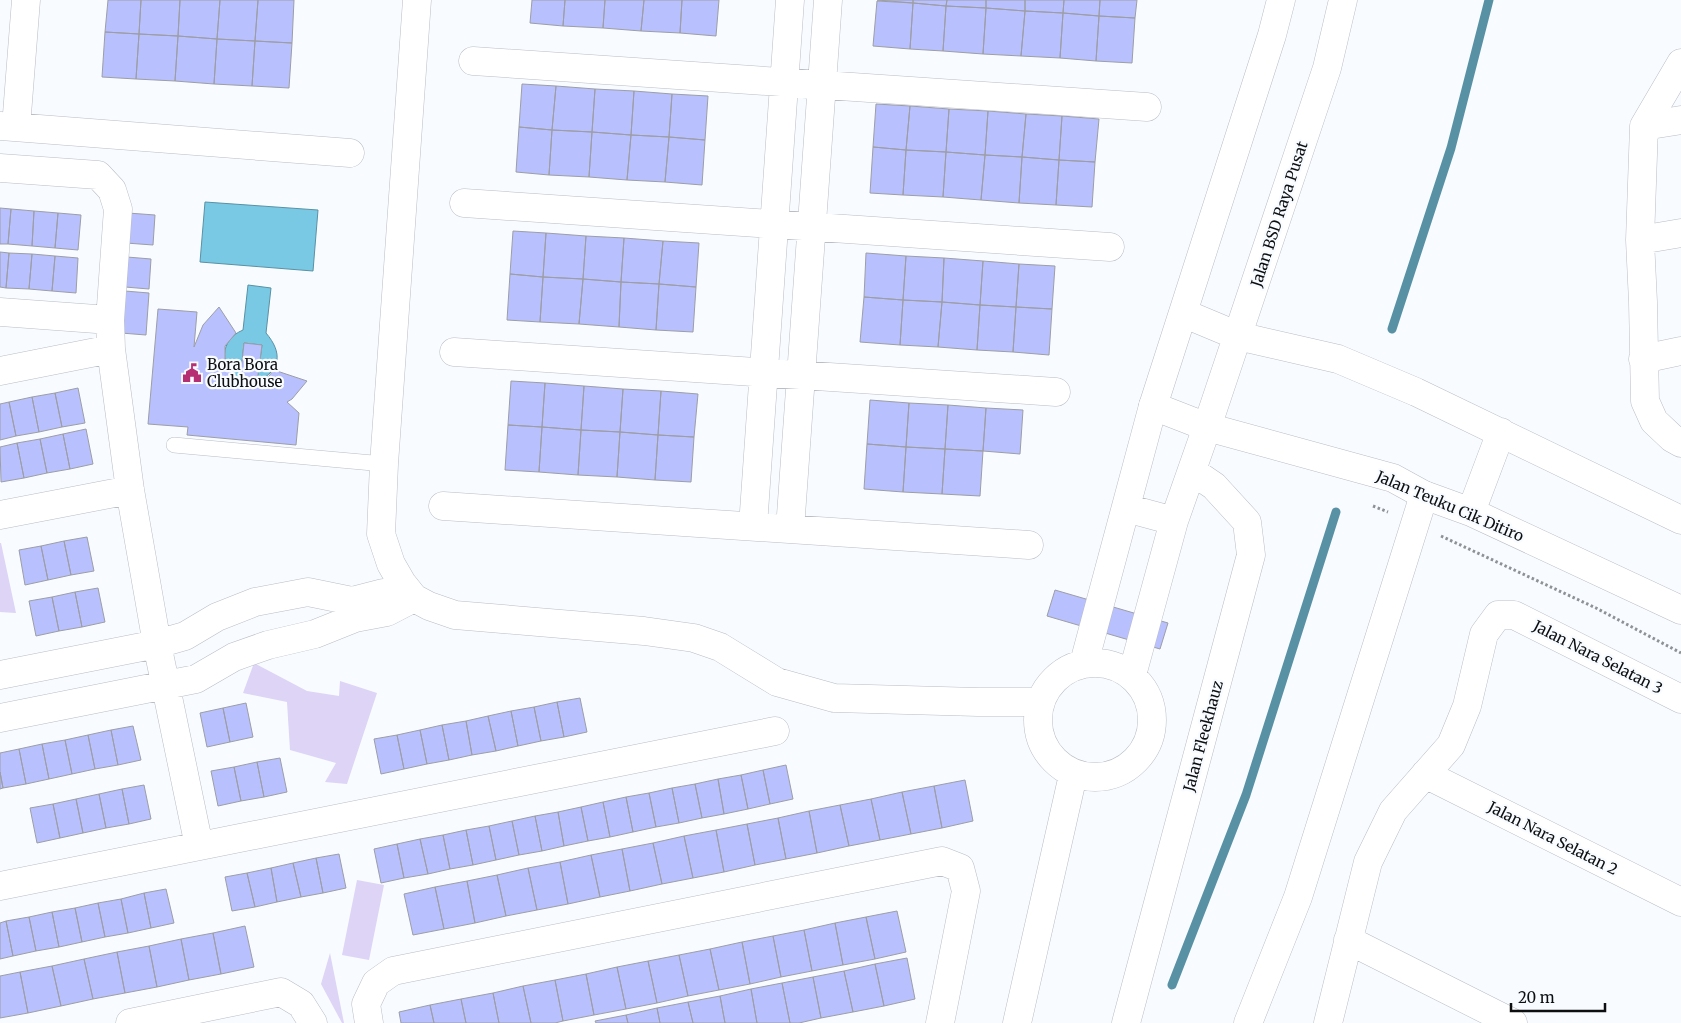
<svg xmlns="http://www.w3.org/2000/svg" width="1681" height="1023" font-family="Merriweather,serif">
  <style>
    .green { fill: #ddd4f6 }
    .water { fill: #7ac9e4; stroke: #5991a4 }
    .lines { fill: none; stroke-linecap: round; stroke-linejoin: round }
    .stream { stroke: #5991a4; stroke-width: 9 }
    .building { fill: #b8c0fd; stroke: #9d9ea5 }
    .service-casing { stroke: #b9bdc4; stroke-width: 16 }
    .minor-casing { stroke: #b9bdc4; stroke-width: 29 }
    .secondary-casing { stroke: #b9bdc4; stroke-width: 29 }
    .path { stroke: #8f9295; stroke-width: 3; stroke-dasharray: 2.5 2.5; stroke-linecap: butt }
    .service { stroke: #fff; stroke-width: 15 }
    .minor { stroke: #fff; stroke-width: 28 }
    .secondary { stroke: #fff; stroke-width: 28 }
    .labels { text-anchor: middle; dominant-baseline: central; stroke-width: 4.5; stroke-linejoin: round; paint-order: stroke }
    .street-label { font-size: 15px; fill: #0c0e10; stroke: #f8fbff }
    .poi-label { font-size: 15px; fill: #0c0e10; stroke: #f8fbff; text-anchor: start }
  </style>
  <rect width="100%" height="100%" fill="#f8fbff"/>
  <path class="green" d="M0,543H1L16,613L0,612Z
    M254,663L307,691L339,696L340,681L377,693L347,784L325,782L336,763L290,750L287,702L243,693Z
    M357,880L384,885L369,960L342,955Z
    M330,953L344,1023H342L321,984Z"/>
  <path class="water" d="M205,202L318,210L313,271L200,262Z
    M248,285L271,288L266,333C283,353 281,370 257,382L262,345L244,343L240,381C219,367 219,340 243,330Z"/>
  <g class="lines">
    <path class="stream" d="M1392,329L1451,148L1489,0
      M1172,985L1246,795L1336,512"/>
  </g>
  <path class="building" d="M108,0H141L139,34L105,32Z
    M141,0H180L178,36L139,34Z
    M180,0H220L217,39L178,36Z
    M220,0H258L255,41L217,39Z
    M258,0H294L292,43L255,41Z
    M532,0H565L563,26L530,23Z
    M565,0H605L603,28L563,26Z
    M605,0H644L641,31L603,28Z
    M644,0H682L680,33L641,31Z
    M682,0H719L716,36L680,33Z
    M877,0H913V3Z
    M913,0H947L946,6L913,3Z
    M947,0H986V8L946,6Z
    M986,0H1025V11L986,8Z
    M1025,0H1064L1063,13L1025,11Z
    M1064,0H1100L1099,16L1063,13Z
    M1100,0H1137L1135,18L1099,16Z
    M877,1L913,3L910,49L873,46Z
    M913,3L946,6L943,51L910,49Z
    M946,6L986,8L983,54L943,51Z
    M986,8L1025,11L1021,56L983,54Z
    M1025,11L1063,13L1060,58L1021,56Z
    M1063,13L1099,16L1096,61L1060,58Z
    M1099,16L1135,18L1132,63L1096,61Z
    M105,32L139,34L136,79L102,77Z
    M139,34L178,36L175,81L136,79Z
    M178,36L217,39L214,84L175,81Z
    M217,39L255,41L252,86L214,84Z
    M255,41L292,43L289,88L252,86Z
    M522,84L556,86L552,130L519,127Z
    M556,86L595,89L592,132L552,130Z
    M595,89L634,91L631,135L592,132Z
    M634,91L672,94L669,137L631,135Z
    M672,94L708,96L705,140L669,137Z
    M876,104L910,106L906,150L873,147Z
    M910,106L949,109L946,152L906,150Z
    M949,109L988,111L985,155L946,152Z
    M988,111L1026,114L1022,157L985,155Z
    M1026,114L1062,116L1059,160L1022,157Z
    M1062,116L1099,119L1095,162L1059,160Z
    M519,127L552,130L549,175L516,172Z
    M552,130L592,132L589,177L549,175Z
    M592,132L631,135L627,180L589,177Z
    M631,135L669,137L665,182L627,180Z
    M669,137L705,140L702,185L665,182Z
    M873,147L906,150L903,195L870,193Z
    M906,150L946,152L943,197L903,195Z
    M946,152L985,155L981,200L943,197Z
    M985,155L1022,157L1019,203L981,200Z
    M1022,157L1059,160L1056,205L1019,203Z
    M1059,160L1095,162L1092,207L1056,205Z
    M0,208L11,209L8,244H0Z
    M11,209L34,211L32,246L8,244Z
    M34,211L58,213L55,248L32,246Z
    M58,213L81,215L78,250L55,248Z
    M128,213L155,215L153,245L126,243Z
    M513,231L546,233L543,277L510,274Z
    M546,233L586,236L583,279L543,277Z
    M586,236L624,238L621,282L583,279Z
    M624,238L663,241L659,284L621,282Z
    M663,241L699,243L696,287L659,284Z
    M0,252L9,253L6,288L0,287Z
    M9,253L32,254L29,289L6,288Z
    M866,253L906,256L903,300L864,297Z
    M32,254L55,256L52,291L29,289Z
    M55,256L78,258L76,293L52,291Z
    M906,256L944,258L942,302L903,300Z
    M127,257L151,259L149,289L125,287Z
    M944,258L983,261L980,305L942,302Z
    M983,261L1019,264L1016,307L980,305Z
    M1019,264L1055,266L1052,309L1016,307Z
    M510,274L543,277L540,322L507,320Z
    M543,277L583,279L579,324L540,322Z
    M583,279L621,282L619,327L579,324Z
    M621,282L659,284L656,330L619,327Z
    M659,284L696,287L693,332L656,330Z
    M125,291L149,293L146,335L121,333Z
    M864,297L903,300L900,345L860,342Z
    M903,300L942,302L938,347L900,345Z
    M942,302L980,305L977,350L938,347Z
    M980,305L1016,307L1013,352L977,350Z
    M219,307L236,333L225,346V363L233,376L240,381L244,343L262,345L257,382L268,377L274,370L307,381L292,399L287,402L299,413L296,445L187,435L188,427L148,424L158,309L197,312L194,347L203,325Z
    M1016,307L1052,309L1049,355L1013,352Z
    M511,381L545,383L542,427L508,425Z
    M545,383L584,386L581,430L542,427Z
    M584,386L623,389L620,432L581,430Z
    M78,388L85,423L62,427L55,393Z
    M623,389L661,391L658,435L620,432Z
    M661,391L698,394L694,437L658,435Z
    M55,393L62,427L39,432L32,397Z
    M32,397L39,432L16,436L9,402Z
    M870,400L909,403L906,447L867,444Z
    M9,402L16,436L0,440V404Z
    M909,403L948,405L945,449L906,447Z
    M948,405L986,408L983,451L945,449Z
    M986,408L1023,410L1020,454L983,451Z
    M508,425L542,427L539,472L505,470Z
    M542,427L581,430L578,475L539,472Z
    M86,429L93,464L70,469L63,434Z
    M581,430L620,432L617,477L578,475Z
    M620,432L658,435L655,480L617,477Z
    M63,434L70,469L47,473L40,439Z
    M658,435L694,437L691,482L655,480Z
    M40,439L47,473L24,478L17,443Z
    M17,443L24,478L1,482L0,447Z
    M867,444L906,447L903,492L864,489Z
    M906,447L945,449L942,494L903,492Z
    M945,449L983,451L980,496L942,494Z
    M87,537L94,571L71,575L64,541Z
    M64,541L71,575L48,580L41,546Z
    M41,546L48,580L25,585L19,550Z
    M98,588L105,622L82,627L75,592Z
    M1055,590L1168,623L1160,649L1047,616Z
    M75,592L82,627L59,631L52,597Z
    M52,597L59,631L36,636L29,601Z
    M580,698L587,732L564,737L557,702Z
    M557,702L564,737L541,741L534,707Z
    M246,703L253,737L230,742L223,708Z
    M534,707L541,741L518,746L511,711Z
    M223,708L230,742L207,747L200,713Z
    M511,711L518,746L496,751L488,716Z
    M488,716L496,751L472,755L466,721Z
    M466,721L472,755L449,760L442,725Z
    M442,725L449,760L427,764L420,730Z
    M133,726L141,760L118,765L111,730Z
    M111,730L118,765L95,769L88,735Z
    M420,730L427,764L404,769L397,735Z
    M88,735L95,769L72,774L65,740Z
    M397,735L404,769L381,774L374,739Z
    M65,740L72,774L49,779L42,744Z
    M42,744L49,779L26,784L19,749Z
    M19,749L26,784L3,788L0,772V753Z
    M280,758L287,792L264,797L257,762Z
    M257,762L264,797L241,801L234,767Z
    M786,765L793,799L770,804L763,770Z
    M234,767L241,801L218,806L211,771Z
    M763,770L770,804L748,809L741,775Z
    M0,772L3,788L0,789Z
    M741,775L748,809L724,814L718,779Z
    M718,779L724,814L702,818L695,784Z
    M965,780L973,821L942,828L934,786Z
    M695,784L702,818L679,823L672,788Z
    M144,785L151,819L129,824L122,789Z
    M934,786L942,828L911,834L902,792Z
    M672,788L679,823L656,827L649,793Z
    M122,789L129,824L106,828L99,794Z
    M902,792L911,834L880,840L871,799Z
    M649,793L656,827L633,832L626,797Z
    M99,794L106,828L83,833L76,799Z
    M626,797L633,832L610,837L603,802Z
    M76,799L83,833L60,838L53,804Z
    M871,799L880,840L849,846L840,805Z
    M603,802L610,837L588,841L581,807Z
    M53,804L60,838L37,843L30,808Z
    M840,805L849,846L817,853L809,811Z
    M581,807L588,841L564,846L558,812Z
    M809,811L817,853L786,859L778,818Z
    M558,812L564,846L542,851L535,816Z
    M535,816L542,851L519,855L512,821Z
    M778,818L786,859L755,865L747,824Z
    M512,821L519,855L496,860L489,826Z
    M747,824L755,865L724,872L716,830Z
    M489,826L496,860L473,865L466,830Z
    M466,830L473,865L450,869L443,835Z
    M716,830L724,872L693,878L684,836Z
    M443,835L450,869L428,874L420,839Z
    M684,836L693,878L662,884L653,843Z
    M420,839L428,874L404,878L397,844Z
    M653,843L662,884L630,891L622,849Z
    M397,844L404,878L381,883L374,849Z
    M622,849L630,891L600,897L591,855Z
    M339,854L346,888L323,893L316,858Z
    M591,855L600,897L568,904L560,862Z
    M316,858L323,893L301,897L293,863Z
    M560,862L568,904L537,910L528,868Z
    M293,863L301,897L277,902L271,868Z
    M271,868L277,902L255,907L247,873Z
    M528,868L537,910L506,916L497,875Z
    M247,873L255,907L232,911L225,877Z
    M497,875L506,916L475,923L467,881Z
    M467,881L475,923L444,929L435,887Z
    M435,887L444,929L413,935L404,894Z
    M166,889L174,923L151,928L144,893Z
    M144,893L151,928L128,933L121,899Z
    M121,899L128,933L105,937L98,903Z
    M98,903L105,937L82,942L75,908Z
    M75,908L82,942L59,947L52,912Z
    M897,911L906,952L875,959L866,917Z
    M52,912L59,947L36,951L29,917Z
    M29,917L36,951L13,956L6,921Z
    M866,917L875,959L843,965L835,923Z
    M6,921L13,956L0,959V923Z
    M835,923L843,965L812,971L804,930Z
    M245,926L254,967L221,974L213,933Z
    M804,930L812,971L781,977L773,936Z
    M213,933L221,974L189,980L181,939Z
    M773,936L781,977L750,984L742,942Z
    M181,939L189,980L157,987L149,946Z
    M742,942L750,984L719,990L710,949Z
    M149,946L157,987L125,993L117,952Z
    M710,949L719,990L688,996L679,955Z
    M117,952L125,993L93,999L84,959Z
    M679,955L688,996L657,1003L648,961Z
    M907,958L915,999L884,1006L875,964Z
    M84,959L93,999L61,1006L52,966Z
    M648,961L657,1003L626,1009L617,967Z
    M875,964L884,1006L853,1012L844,971Z
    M52,966L61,1006L28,1013L20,972Z
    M617,967L626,1009L594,1015L586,974Z
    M844,971L853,1012L821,1018L813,977Z
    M20,972L28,1013L0,1018V976Z
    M586,974L594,1015L563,1021L555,980Z
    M813,977L821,1018L799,1023H790L782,983Z
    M555,980L563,1021L555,1023H531L523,986Z
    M782,983L790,1023H757L751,989Z
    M523,986L531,1023H499L493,993Z
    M751,989L757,1023H725L720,996Z
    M493,993L499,1023H466L461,999Z
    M720,996L725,1023H693L688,1002Z
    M461,999L466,1023H434L430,1005Z
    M688,1002L693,1023H660L657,1008Z
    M430,1005L434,1023H401L399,1012Z
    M657,1008L660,1023H628L626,1015Z
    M626,1015L628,1023H596L595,1021Z"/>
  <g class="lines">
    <g class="service-casing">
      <path id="service" d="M174,445L384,464"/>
    </g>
    <g class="minor-casing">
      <path id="minor" d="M417,0L384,464L381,534L391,564L402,583L414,598L429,606L455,615L644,631L694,638L720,647L777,682L834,698L978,702H1040
        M473,61L1147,107
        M1681,63L1644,126L1640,240L1643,302L1645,401L1654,421L1672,438L1681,443
        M0,126L350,153
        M1644,126L1681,120
        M16,127L26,0
        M0,168L98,175L112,190L118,209L110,320L111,349L130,490L157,644L199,846
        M464,203L1110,247
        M1640,240L1681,233
        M0,312L110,320
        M454,352L1056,392
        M1643,359L1681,351
        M0,371L111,349
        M443,506L1029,545
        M1126,508L1174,521
        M0,515L130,490
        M753,526L790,0
        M790,529L828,0
        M1038 720a57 57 0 1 1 114 0a57 57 0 1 1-114 0Z
        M1084,663L1153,406
        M0,675L157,644L185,636L217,617L255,602L308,592L352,601L383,593
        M1132,675L1174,521L1207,427
        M0,718L196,679L234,657L268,645L315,634L355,618L387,612L414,598
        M1425,774L1681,902
        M0,886L775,731
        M1348,940L1513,1023
        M130,1023L281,992L301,1004L313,1023
        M369,1023L366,1004L376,983L393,971L942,861L960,868L966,891L940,1023
        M1017,1023L1073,775
        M1126,1023L1251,555L1247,522L1214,486L1192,471
        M1248,1023L1298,897L1424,495
        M1328,1023L1368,862L1393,811L1451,745L1467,706L1484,634L1498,615H1514L1681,699"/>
    </g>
    <g class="secondary-casing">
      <path id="secondary" d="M1281,0L1272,35L1153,406L1207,427L1393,478L1424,495L1471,512L1681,610
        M1183,313L1238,336L1338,359L1416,392L1681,520
        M1207,427L1327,68L1343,0
        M1471,512L1501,432"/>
    </g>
    <path class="path" d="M1373,506L1388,512
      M1441,536L1596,608L1681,653"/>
    <use href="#service" class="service"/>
    <use href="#minor" class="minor"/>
    <use href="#secondary" class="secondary"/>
  </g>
  <defs>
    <g id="civic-bare" transform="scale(1.5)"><path d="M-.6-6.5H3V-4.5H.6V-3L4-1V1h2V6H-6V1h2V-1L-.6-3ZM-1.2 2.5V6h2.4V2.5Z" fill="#b52f72" stroke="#f8fbff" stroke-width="2.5" paint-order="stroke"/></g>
  </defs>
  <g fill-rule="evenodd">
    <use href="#civic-bare" x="192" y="373"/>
  </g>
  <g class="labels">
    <g class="street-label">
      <text transform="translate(1279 214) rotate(-72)">Jalan BSD Raya Pusat</text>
      <text transform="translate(1450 506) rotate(23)">Jalan Teuku Cik Ditiro</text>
      <text transform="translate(1598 657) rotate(27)">Jalan Nara Selatan 3</text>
      <text transform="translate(1203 736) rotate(-75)">Jalan Fleekhauz</text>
      <text transform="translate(1553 838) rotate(27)">Jalan Nara Selatan 2</text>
    </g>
    <g class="poi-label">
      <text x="207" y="364">Bora Bora<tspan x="207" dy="17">Clubhouse</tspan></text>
    </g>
  </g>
  <path d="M1511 1003v8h94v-8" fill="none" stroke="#0c0e10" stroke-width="2.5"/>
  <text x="1518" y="1003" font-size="15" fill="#0c0e10" stroke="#f8fbff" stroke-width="4" paint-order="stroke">20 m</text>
</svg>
